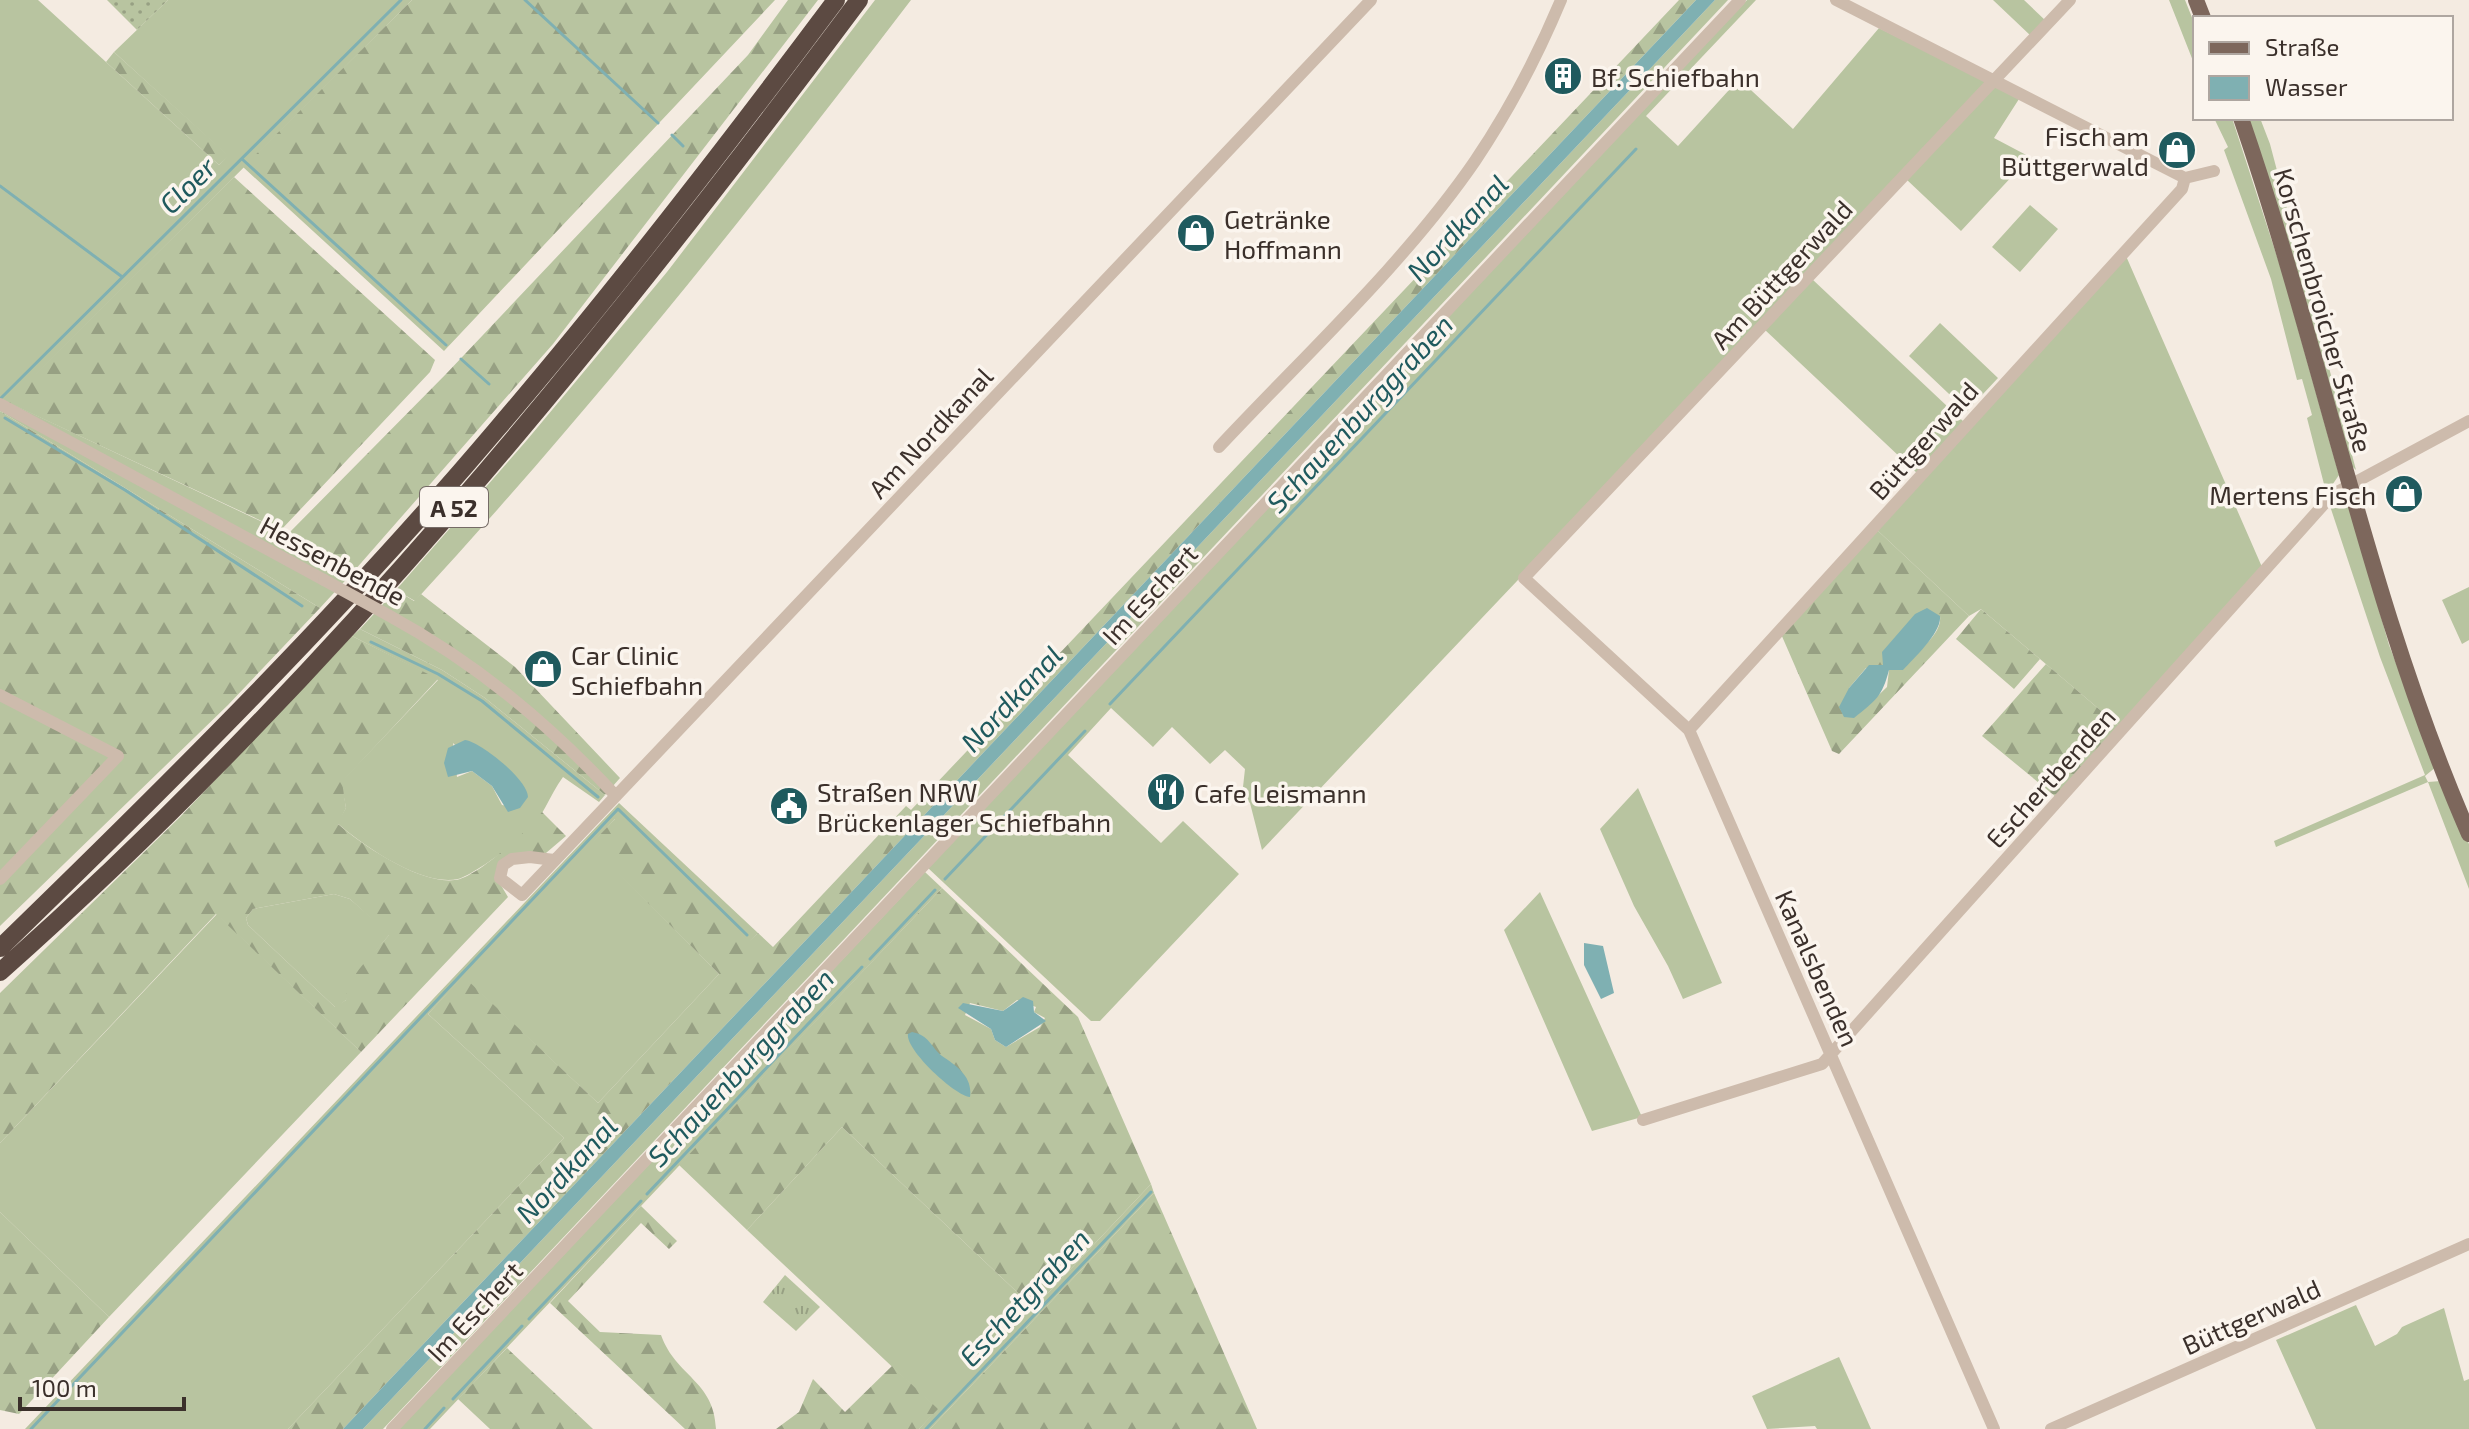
<svg xmlns="http://www.w3.org/2000/svg" width="2469" height="1429" font-family="'Exo 2',sans-serif">
  <style>
    .grass { fill: #b8c4a0; fill-rule: evenodd }
    .forest { fill: url(#forest-firs); fill-rule: evenodd }
    .park { fill: url(#park-tufts) }
    .garden { fill: url(#garden-dots) }
    .water { fill: #7fb0b2 }
    .lines { fill: none; stroke-linecap: round; stroke-linejoin: round }
    .stream { stroke: #7fb0b2; stroke-width: 3 }
    .minor { stroke: #cdbbac; stroke-width: 12 }
    .major { stroke: #7d675c; stroke-width: 16 }
    .highway { stroke: #5c4a42; stroke-width: 18 }
    .minor-bridge { stroke: #cdbbac; stroke-width: 12 }
    .labels { text-anchor: middle; dominant-baseline: central; stroke-width: 7; stroke-linejoin: round; paint-order: stroke }
    .shield { fill: #fbf5ee; stroke: #756b66; stroke-width: 2 }
    .shield-label { font-size: 24px; font-weight: bold; fill: #3b302b }
    .poi-label { font-size: 26px; fill: #3b302b; stroke: #fbf5ee; text-anchor: start }
    .street-label { font-size: 26px; fill: #3b302b; stroke: #fbf5ee }
    .water-label { font-size: 28px; font-style: italic; fill: #1f5a5e; stroke: #fbf5ee }
  </style>
  <defs>
    <pattern id="forest-firs" width="22" height="20" patternUnits="userSpaceOnUse" patternTransform="scale(2)"><rect width="22" height="20" fill="#b8c4a0"/><path d="M5 1l3.5 6h-7zM16 11l3.5 6h-7z" fill="#97a083"/></pattern>
    <pattern id="park-tufts" width="24" height="20" patternUnits="userSpaceOnUse" patternTransform="scale(2)"><rect width="24" height="20" fill="#b8c4a0"/><path d="M3 7l-1-3M5 7V3M7 7l1-3M15 17l-1-3M17 17v-4M19 17l1-3" fill="none" stroke="#97a083"/></pattern>
    <pattern id="garden-dots" width="8" height="8" patternUnits="userSpaceOnUse" patternTransform="scale(2)"><rect width="8" height="8" fill="#b8c4a0"/><path d="M2 2h.1M6 6h.1" fill="none" stroke="#97a083" stroke-width="1.8" stroke-linecap="round"/></pattern>
  </defs>
  <rect width="100%" height="100%" fill="#f4ebe1"/>
  <path class="grass" d="M0,0H38L219,165L228,156L114,52L168,0H412L8,402L307,543L354,571L320,608L0,411Z
    M875,0H911C753,207 591,410 415,601L396,590L527,440L667,272Z
    M1715,0H1728L383,1429H363Z
    M1747,0H1756L1646,116L1678,146L1739,79L1793,129L1879,28L1985,81L1986,86L1262,850L1250,803L1239,792L1243,787L1245,769L1225,750L1210,764L1172,727L1153,747L1111,708L1068,755L1161,843L1183,821L1239,874L1100,1021H1091L928,868Z
    M1993,0H2024L2046,21L2031,36Z
    M2169,0H2185L2195,25V66Z
    M1994,86L2019,99L1994,138L2030,157L1961,231L1906,179Z
    M2214,118H2232L2283,275L2339,475L2322,500L2325,488L2307,418L2312,415L2302,379L2297,380L2271,279L2224,150L2228,147Z
    M2247,118H2260L2270,144L2356,470L2350,464Z
    M2030,205L2058,229L2020,272L1992,247Z
    M2126,256L2262,567L2119,726L1981,609L1969,616L1876,529Z
    M1812,279L1965,423L1918,474L1764,329Z
    M1940,323L1998,378L1967,411L1909,356Z
    M2338,503L2350,508L2389,645L2436,767L2425,776L2428,782L2441,781L2469,844V889L2428,782L2276,847L2274,841L2425,775L2380,657L2330,506Z
    M2469,587V640L2462,644L2442,600Z
    M360,629L442,670L485,698L605,795L599,802L563,777C549,796 543,818 526,834C515,844 471,876 458,879C422,887 364,846 337,823L346,808L341,782L438,680L352,636ZM453,743L520,808L502,805L492,786L472,771L457,777Z
    M1638,788L1722,983L1683,999L1668,966L1634,906L1600,829Z
    M619,803L758,933L749,943L615,819L591,845L719,974L598,1103L463,977L428,1014L564,1138L288,1429H25Z
    M925,872L942,888L430,1429H399Z
    M1540,892L1642,1117L1592,1131L1504,930Z
    M334,894L350,899L390,934L361,968L346,1000L336,1008L248,925L246,918L253,909Z
    M217,914L361,1052L109,1317L0,1212V1143Z
    M842,1127L1034,1308L1151,1184L1154,1193L930,1429H919L937,1409L747,1230Z
    M2356,1305L2375,1346L2397,1334L2402,1327L2444,1308L2464,1381L2469,1379V1429H2316L2276,1340Z
    M1839,1357L1871,1429H1817L1815,1426L1767,1429L1752,1396Z"/>
  <path class="forest" d="M412,0H775L444,351L243,167Z
    M788,0H818L553,344L354,571L288,534L446,374L748,55Z
    M1679,0H1696L343,1429H288L564,1138L428,1014L463,976L598,1103L719,974L590,845L616,818L749,942L758,933L773,947L906,806L911,810Z
    M114,52L229,156L219,165L106,62Z
    M234,177L435,360L430,372L281,530L7,402Z
    M0,411L320,608L228,705L0,926Z
    M1876,529L1969,616L1839,754L1832,751L1781,634ZM1940,616C1943,638 1907,660 1889,670L1887,687L1863,710L1849,688L1866,668L1883,665C1899,626 1901,632 1940,616Z
    M396,590L414,601L421,594L515,667L620,778L605,795L485,698L442,670L360,629Z
    M1981,609L2040,659L2014,689L1956,639Z
    M352,636L438,679L342,782L346,808L338,824C362,845 426,889 460,879C482,872 528,831 542,812L566,836L546,853L514,855L496,877L508,897L361,1052L216,914L0,1143V993L180,817ZM334,894L350,899L389,935C375,952 347,976 346,1000L335,1007L248,925L246,918L253,909Z
    M2046,664L2119,726L2056,797L1982,736Z
    M942,888L1078,1017L1151,1184L1034,1308L842,1127L747,1230L679,1165ZM1017,1000L1036,1007L1034,1012L1045,1018L1040,1027L1006,1047L995,1040L991,1029L965,1015L970,1003L1003,1011Z
    M1154,1193L1257,1429H930Z
    M641,1206L677,1241L669,1249L641,1223L568,1301L600,1332L661,1335C676,1377 714,1380 716,1429H685L550,1303Z
    M0,1212L109,1317L19,1414L0,1410Z
    M507,1348L593,1429H490L458,1399Z
    M892,1366L938,1409L919,1429H776L799,1412L813,1379L845,1412Z"/>
  <path class="park" d="M785,1275L820,1307L796,1331L763,1302Z"/>
  <path class="garden" d="M107,0H168L137,30Z"/>
  <path class="water" d="M1696,0H1715L363,1429H343Z
    M1927,608L1940,616C1942,632 1914,658 1903,670H1889C1882,697 1876,700 1854,718L1844,717L1839,707L1849,688L1869,665H1883L1882,652L1915,614Z
    M465,740C481,742 528,780 528,797L520,808L508,812L492,786L472,771L448,777L444,763L448,748Z
    M1584,943L1603,946L1614,993L1601,999L1584,965Z
    M1023,997L1033,1001L1034,1012L1046,1021L1006,1047L995,1040L991,1029L958,1008L963,1003L1003,1011Z
    M912,1032C929,1035 931,1047 942,1056C957,1066 973,1077 970,1097C954,1095 905,1049 908,1034Z"/>
  <g class="lines">
    <path class="stream" d="M525,0L658,123
      M672,135L683,146
      M242,159L446,345
      M0,186L121,276
      M461,359L489,384
      M0,399L401,0
      M5,418L125,490L302,606
      M371,642L438,674L482,701L598,797
      M1110,704L1636,149
      M945,879L1085,731
      M870,959L935,890
      M647,1194L862,967
      M529,1319L641,1201
      M453,1399L522,1326
      M31,1429L618,809L747,935
      M425,1429L444,1408
      M926,1429L1151,1192"/>
    <path class="minor" d="M1836,0L2185,178L2214,171
      M0,404L324,580
      M1219,447C1303,357 1405,263 1475,161C1508,112 1538,55 1561,0
      M388,615C476,663 548,723 616,796
      M0,695L118,756L0,879
      M1689,730L2182,189L2185,178
      M554,860L530,857L512,859L503,865L500,878L522,895L1371,0
      M1643,1120L1822,1064L2324,504L2339,491L2469,421
      M392,1429L1740,0
      M1994,1429L1689,730L1524,578L2070,0
      M2051,1429L2469,1244"/>
    <path class="major" d="M2196,0L2203,18
      M2241,118C2323,355 2368,603 2469,834"/>
    <path class="highway" d="M0,948C172,781 342,612 497,429C616,290 727,146 836,0
      M0,972C324,685 601,346 859,0"/>
    <path class="minor-bridge" d="M324,580L388,615"/>
  </g>
  <defs>
    <g id="building-disc" transform="scale(2)"><circle r="9.5" fill="#1f5a5e" stroke="#fbf5ee"/><path d="M-4-6H4V6H1V3H-1V6H-4ZM-2.5-4.3h1.7v1.8h-1.7ZM.8-4.3h1.7v1.8H.8ZM-2.5-1h1.7V.8h-1.7ZM.8-1h1.7V.8H.8Z" fill="#fff"/></g>
    <g id="shop-disc" transform="scale(2)"><circle r="9.5" fill="#1f5a5e" stroke="#fbf5ee"/><path d="M-5-2.5h2.3a2.7 3.5 0 0 1 5.4 0H5L5.5 6h-11ZM-1.5-2.5h3a1.5 2.3 0 0 0-3 0Z" fill="#fff"/></g>
    <g id="restaurant-disc" transform="scale(2)"><circle r="9.5" fill="#1f5a5e" stroke="#fbf5ee"/><path d="M-5-6h1v4h1v-4h1v4h1v-4h1v5L-1.5 .5V6h-2V.5L-5-1ZM5-6V6H3V1.5H1.5Q1.5-4 5-6Z" fill="#fff"/></g>
    <g id="civic-disc" transform="scale(2)"><circle r="9.5" fill="#1f5a5e" stroke="#fbf5ee"/><path d="M-.6-6.5H3V-4.5H.6V-3L4-1V1h2V6H-6V1h2V-1L-.6-3ZM-1.2 2.5V6h2.4V2.5Z" fill="#fff"/></g>
  </defs>
  <g fill-rule="evenodd">
    <use href="#building-disc" x="1563" y="76"/>
    <use href="#shop-disc" x="2177" y="150"/>
    <use href="#shop-disc" x="1196" y="233"/>
    <use href="#shop-disc" x="2404" y="494"/>
    <use href="#shop-disc" x="543" y="669"/>
    <use href="#restaurant-disc" x="1166" y="792"/>
    <use href="#civic-disc" x="789" y="806"/>
  </g>
  <g class="labels">
    <rect class="shield" x="420" y="487" width="68" height="40" rx="6"/>
    <g class="shield-label">
      <text x="454" y="507">A 52</text>
    </g>
    <g class="poi-label">
      <text x="1591" y="76">Bf. Schiefbahn</text>
      <text x="2149" y="135" text-anchor="end">Fisch am<tspan x="2149" dy="30">Büttgerwald</tspan></text>
      <text x="1224" y="218">Getränke<tspan x="1224" dy="30">Hoffmann</tspan></text>
      <text x="2376" y="494" text-anchor="end">Mertens Fisch</text>
      <text x="571" y="654">Car Clinic<tspan x="571" dy="30">Schiefbahn</tspan></text>
      <text x="817" y="791">Straßen NRW<tspan x="817" dy="30">Brückenlager Schiefbahn</tspan></text>
      <text x="1194" y="792">Cafe Leismann</text>
    </g>
    <g class="street-label">
      <text transform="translate(1781 274) rotate(-47)">Am Büttgerwald</text>
      <text transform="translate(2324 310) rotate(74)">Korschenbroicher Straße</text>
      <text transform="translate(930 432) rotate(-47)">Am Nordkanal</text>
      <text transform="translate(1923 440) rotate(-48)">Büttgerwald</text>
      <text transform="translate(333 560) rotate(28)">Hessenbende</text>
      <text transform="translate(1149 594) rotate(-47)">Im Eschert</text>
      <text transform="translate(2050 777) rotate(-48)">Eschertbenden</text>
      <text transform="translate(1818 968) rotate(66)">Kanalsbenden</text>
      <text transform="translate(474 1311) rotate(-47)">Im Eschert</text>
      <text transform="translate(2251 1316) rotate(-24)">Büttgerwald</text>
    </g>
    <g class="water-label">
      <text transform="translate(187 185) rotate(-45)">Cloer</text>
      <text transform="translate(1457 227) rotate(-47)">Nordkanal</text>
      <text transform="translate(1359 413) rotate(-47)">Schauenburggraben</text>
      <text transform="translate(1011 698) rotate(-47)">Nordkanal</text>
      <text transform="translate(740 1067) rotate(-47)">Schauenburggraben</text>
      <text transform="translate(566 1169) rotate(-47)">Nordkanal</text>
      <text transform="translate(1024 1297) rotate(-47)">Eschetgraben</text>
    </g>
  </g>
  <rect x="2193" y="16" width="260" height="104" fill="#fbf5ee" stroke="#aea6a0" stroke-width="2"/>
  <rect x="2209" y="42" width="40" height="12" fill="#7d675c" stroke="#aea6a0" stroke-width="2"/>
  <text x="2265" y="56" font-size="24" fill="#3b302b">Straße</text>
  <rect x="2209" y="76" width="40" height="24" fill="#7fb0b2" stroke="#aea6a0" stroke-width="2"/>
  <text x="2265" y="96" font-size="24" fill="#3b302b">Wasser</text>
  <path d="M20 1397v12h164v-12" fill="none" stroke="#3b302b" stroke-width="4"/>
  <text x="32" y="1397" font-size="24" fill="#3b302b" stroke="#fbf5ee" stroke-width="6" paint-order="stroke">100 m</text>
</svg>
